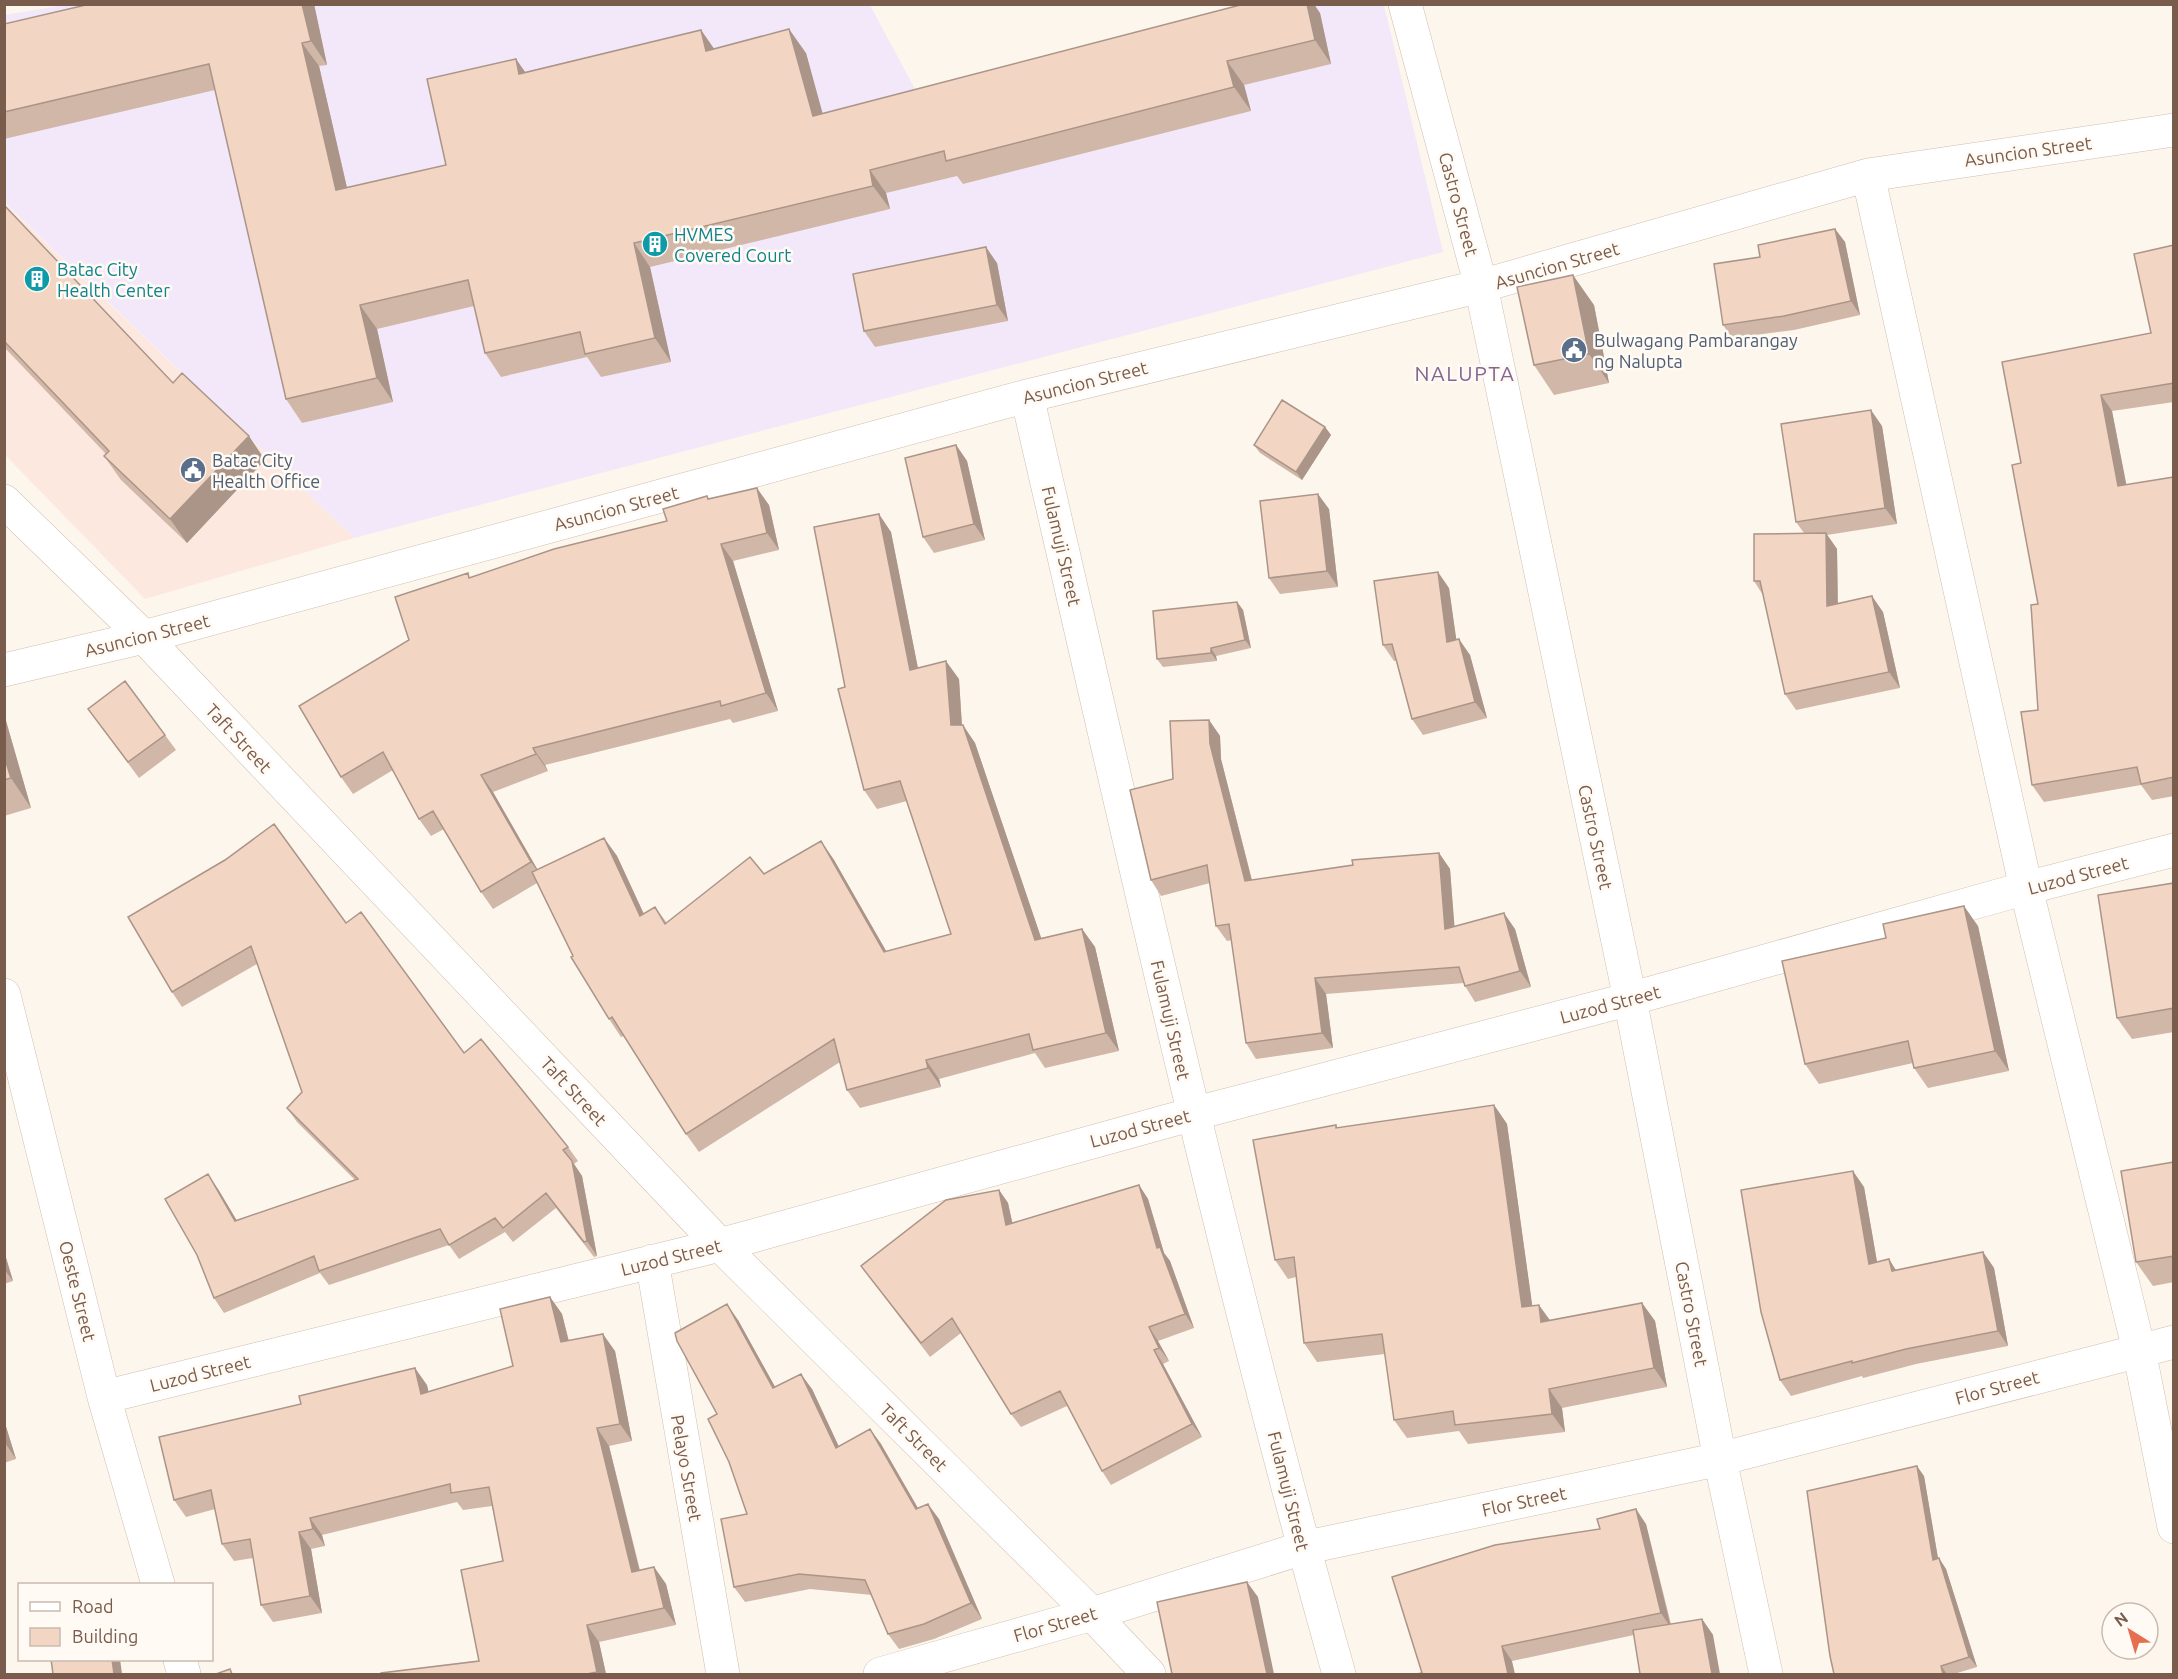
<svg xmlns="http://www.w3.org/2000/svg" width="2178" height="1679" font-family="Ubuntu,sans-serif">
  <style>
    .commercial { fill: #fde8e0 }
    .education { fill: #f3e8fa }
    .lines { fill: none; stroke-linecap: round; stroke-linejoin: round }
    .minor-casing { stroke: #d1beb0; stroke-width: 34 }
    .tertiary-casing { stroke: #d1beb0; stroke-width: 34 }
    .minor { stroke: #fff; stroke-width: 33 }
    .tertiary { stroke: #fff; stroke-width: 33 }
    .wall { fill: #d1b7a8 }
    .shaded-wall { fill: #aa9588 }
    .building { fill: #f3d5c3; stroke: #aa9588; stroke-width: 1.5 }
    .labels { text-anchor: middle; dominant-baseline: central; stroke-width: 5; stroke-linejoin: round; paint-order: stroke }
    .street-label { font-size: 18px; fill: #7a5c4d; stroke: #fffaf3 }
    .culture-label { font-size: 18px; fill: #0d838f; stroke: #fffaf3; text-anchor: start }
    .service-label { font-size: 18px; fill: #4e5e75; stroke: #fffaf3; text-anchor: start }
    .quarter-label { font-size: 21px; letter-spacing: 1.5px; fill: #846695; stroke: #fffaf3 }
  </style>
  <rect width="100%" height="100%" fill="#fdf6ec"/>
  <path class="commercial" d="M4,203L354,538L145,599L5,455Z"/>
  <path class="education" d="M71,4L870,5L917,93L1242,5H1384L1443,252L354,538L5,203L4,15Z"/>
  <g class="lines">
    <g class="minor-casing">
      <path id="minor" d="M1405,4L1481,286L1630,999L1720,1459L1766,1674
        M1868,175L2026,888L2139,1350L2174,1527
        M1027,396C1126,824 1220,1252 1339,1674
        M4,670L144,637L1027,396L1481,286L1868,175L2174,130
        M4,995L104,1397L158,1584
        M652,1261L723,1674
        M104,1397L720,1245L1193,1114L1630,999L2026,888L2174,850
        M180,1660L184,1674
        M880,1674L1092,1614L1303,1548L1720,1459L2174,1342"/>
    </g>
    <g class="tertiary-casing">
      <path id="tertiary" d="M4,501L144,637L720,1245L1092,1614L1149,1674"/>
    </g>
    <use href="#minor" class="minor"/>
    <use href="#tertiary" class="tertiary"/>
  </g>
  <path class="wall" d="M314,4L327,65L319,66L347,188L446,165L525,72L701,30L714,49L806,53L822,114L1320,13L1331,64L1244,85L1251,111L963,184L957,176L886,193L890,209L650,267L671,362L601,377L587,357L501,377L485,353L474,306L377,329L393,402L302,423L286,399L215,90L4,139V24Z
    M4,205L173,383L265,460L187,543L121,480L104,456L106,454L4,347Z
    M1835,229L1845,242L1860,315L1794,330L1732,338L1723,325L1760,257Z
    M2174,245V402L2112,411L2126,485L2174,477V796L2152,800L2141,785L2044,802L2032,785L2038,710V604L2021,463L2151,333Z
    M997,263L1008,321L875,347L864,331Z
    M1594,305L1609,383L1554,395L1534,365Z
    M1882,426L1897,524L1827,535L1837,549L1838,604L1883,612L1900,688L1796,710L1785,694L1763,595L1754,581L1804,533L1796,522Z
    M1325,427L1331,435L1302,480L1260,453L1254,445Z
    M956,445L967,461L985,540L934,553L923,537Z
    M707,496L709,499L769,505L779,550L733,561L778,711L733,723L730,719L545,765L548,771L493,792L537,870L604,838L617,856L644,914L655,907L667,923L764,874L821,841L834,860L886,951L951,934L907,801L877,809L864,790L845,687L891,532L918,668L959,679L962,725L975,743L1041,938L1082,929L1095,947L1119,1051L1045,1068L1035,1053L939,1079L941,1087L860,1108L847,1090L840,1062L699,1152L686,1134L624,1036L621,1037L609,1019L573,956L537,883L493,909L481,892L444,829L431,836L419,819L393,770L353,794L341,777L409,640L471,578L667,521Z
    M1329,509L1338,587L1280,594L1269,578Z
    M1449,588L1456,640L1470,655L1487,718L1423,735L1412,719L1396,661H1394L1383,645Z
    M1237,602L1243,610L1251,648L1216,656L1217,661L1163,667L1157,659Z
    M88,709L165,735L176,750L139,778Z
    M4,714L31,808L4,816Z
    M1209,720L1220,736L1221,759L1252,880L1439,853L1450,869L1454,927L1515,929L1531,987L1475,1002L1465,986L1464,983L1326,994L1333,1048L1256,1059L1246,1043L1232,940L1227,941L1216,926L1210,883L1161,896L1151,880Z
    M2174,883V1032L2132,1039L2117,1018Z
    M128,917L346,923L464,1053L568,1147L578,1161L574,1164L582,1176L597,1256L594,1257L556,1208L513,1242L505,1232L459,1259L449,1245L329,1285L320,1273L224,1313L214,1298L218,1189L237,1221L355,1180L297,1122L287,1108L302,1092L257,964L182,1007L172,992Z
    M1978,926L2009,1071L1928,1088L1914,1068L1913,1063L1819,1084L1805,1064Z
    M1494,1105L1507,1124L1532,1306L1550,1320L1642,1303L1655,1321L1667,1387L1562,1408L1565,1432L1468,1444L1459,1431L1407,1438L1394,1420L1385,1354L1317,1362L1304,1343L1296,1277L1288,1279L1275,1260L1336,1125L1338,1128Z
    M2174,1162V1282L2153,1286L2136,1262Z
    M1139,1185L1148,1199L1164,1253L1170,1261L1194,1328L1158,1341L1169,1361L1163,1364L1202,1437L1111,1485L1102,1471L1067,1406L1021,1427L1011,1414L961,1333L930,1357L861,1266L999,1190L1008,1203L1012,1223Z
    M1864,1187L1877,1262L1896,1270L1983,1252L1994,1268L2008,1346L1916,1364L1863,1378L1862,1376L1791,1396L1780,1380Z
    M4,1251L13,1281L4,1284Z
    M550,1297L562,1314L569,1341L615,1351L632,1441L609,1446L640,1570L654,1567L666,1584L676,1625L599,1642L606,1674H381L479,1661L503,1561L492,1506L463,1510L457,1502L322,1535L325,1546L311,1549L322,1613L273,1622L261,1605L253,1558L234,1561L222,1544L215,1509L186,1517L174,1500L427,1385L428,1392L513,1366Z
    M738,1320L775,1387L812,1389L839,1447L870,1429L881,1444L918,1508L939,1519L982,1619L934,1639L899,1649L888,1634L872,1595L810,1589L745,1602L734,1587L747,1514L717,1414Z
    M4,1420L16,1459L4,1463Z
    M1924,1476L1938,1558L1946,1569L1977,1667L1954,1674H1834Z
    M1646,1524L1671,1624L1702,1619L1713,1635H1634L1512,1661L1422,1673Z"/>
  <path class="shaded-wall" d="M302,4H314L327,65L311,41Z
    M1307,4H1314L1320,13L1331,64L1315,40Z
    M789,29L806,53L830,140L813,116Z
    M701,30L717,53L706,51Z
    M302,43L319,66L353,214L336,190Z
    M516,59L533,83L519,74Z
    M1227,61L1244,85L1251,111L1234,87Z
    M870,170L886,193L890,209L873,186Z
    M1835,229L1845,242L1860,315L1851,301Z
    M634,243L650,267L671,362L655,338Z
    M986,247L997,263L1008,321L997,305Z
    M1573,275L1594,305L1609,383L1589,354Z
    M360,305L377,329L393,402L377,378Z
    M2101,395L2112,411L2130,503L2118,486Z
    M1871,410L1882,426L1897,524L1885,508Z
    M1325,427L1331,435L1302,480L1296,472Z
    M249,436L265,460L187,543L170,519Z
    M956,445L967,461L985,540L974,524Z
    M757,488L769,505L779,550L767,533Z
    M1318,494L1329,509L1338,587L1327,571Z
    M879,514L891,532L922,689L910,670Z
    M1826,533L1837,549L1838,622L1827,606Z
    M721,544L733,561L778,711L766,693Z
    M1438,572L1449,588L1459,658L1447,642Z
    M1872,596L1883,612L1900,688L1889,672Z
    M1237,602L1243,610L1251,648L1245,640Z
    M1459,639L1470,655L1487,718L1475,702Z
    M1211,648L1216,656L1217,661L1211,653Z
    M946,661L959,679L963,744L951,725Z
    M4,714L31,808L11,778L4,756Z
    M1209,720L1220,736L1221,759L1256,897L1245,881L1210,744Z
    M963,725L975,743L1048,958L1035,940Z
    M533,748L545,765L548,771L536,754Z
    M481,775L493,792L543,879L531,862Z
    M604,838L617,856L653,934L640,916Z
    M821,841L834,860L897,970L884,952Z
    M1439,853L1450,869L1456,945L1445,929Z
    M1964,906L1978,926L2009,1071L1995,1051Z
    M1504,913L1515,929L1531,987L1520,971Z
    M1082,929L1095,947L1119,1051L1106,1033Z
    M1315,978L1326,994L1333,1048L1322,1033Z
    M926,1060L939,1079L941,1087L928,1068Z
    M1494,1105L1507,1124L1535,1325L1522,1307Z
    M572,1161L582,1176L597,1256L587,1241Z
    M1853,1171L1864,1187L1880,1279L1869,1264Z
    M208,1174L218,1189L246,1236L235,1221Z
    M1139,1185L1148,1199L1164,1253L1170,1261L1194,1328L1185,1314L1157,1248Z
    M999,1190L1008,1203L1016,1239L1006,1225Z
    M4,1251L13,1281L4,1269Z
    M1983,1252L1994,1268L2008,1346L1998,1331Z
    M1889,1259L1899,1275L1892,1271Z
    M550,1297L562,1314L573,1359L561,1342Z
    M1642,1303L1655,1321L1667,1387L1654,1368Z
    M727,1304L738,1320L784,1403L773,1388Z
    M1539,1305L1552,1323L1541,1322Z
    M1149,1327L1158,1341L1169,1361L1159,1348Z
    M603,1334L615,1351L632,1441L620,1424Z
    M1154,1350L1163,1364L1202,1437L1192,1424Z
    M415,1368L427,1385L433,1412L421,1394Z
    M801,1374L812,1389L847,1464L836,1448Z
    M1549,1389L1562,1408L1565,1432L1552,1414Z
    M4,1420L16,1459L5,1443Z
    M597,1428L609,1446L644,1589L632,1572Z
    M870,1429L881,1444L927,1524L916,1509Z
    M1917,1466L1924,1476L1940,1570L1933,1560Z
    M928,1504L939,1519L982,1619L971,1603Z
    M1636,1509L1646,1524L1671,1628L1661,1613Z
    M310,1518L322,1535L325,1546L313,1529Z
    M299,1532L311,1549L322,1613L310,1596Z
    M1939,1558L1946,1569L1977,1667L1969,1657Z
    M654,1567L666,1584L676,1625L664,1608Z
    M1247,1582L1258,1597L1274,1674H1267Z
    M1702,1619L1713,1635L1720,1674H1712Z
    M587,1625L599,1642L606,1674H599L597,1672Z
    M1502,1646L1512,1661L1515,1674H1508Z
    M112,1659H120L122,1674H114Z
    M1941,1666L1947,1674H1943Z"/>
  <path class="building" d="M90,4H302L311,41L302,43L336,190L446,165L427,79L516,59L519,74L701,30L706,51L789,29L813,116L1244,4H1307L1315,40L1227,61L1234,87L946,161L944,151L870,170L873,186L634,243L655,338L585,354L580,332L485,353L468,280L360,305L377,378L286,399L209,64L4,112V24Z
    M4,205L173,383L182,373L249,436L170,519L104,456L109,451L4,341Z
    M1835,229L1851,301L1784,316L1723,325L1714,264L1760,257L1758,245Z
    M2174,245V383L2101,395L2118,486L2174,477V777L2141,784L2137,767L2032,785L2021,712L2038,710L2031,605L2038,604L2012,465L2021,463L2002,362L2151,333L2134,254Z
    M986,247L997,305L864,331L853,274Z
    M1573,275L1589,354L1534,365L1517,287Z
    M1282,400L1325,427L1296,472L1254,445Z
    M1871,410L1885,508L1796,522L1781,424Z
    M956,445L974,524L923,537L905,458Z
    M757,488L767,533L721,544L766,693L721,706L720,701L533,748L536,754L481,775L531,862L481,892L433,811L419,819L383,752L341,777L299,706L409,640L395,597L468,573L469,578L554,549L667,521L663,509L707,496L708,499Z
    M1318,494L1327,571L1269,578L1260,501Z
    M879,514L910,670L946,661L951,725H963L1035,940L1082,929L1106,1033L1033,1050L1029,1034L926,1060L928,1068L847,1090L834,1039L686,1134L612,1017L609,1019L571,957L573,956L532,872L604,838L640,916L655,907L665,924L750,857L764,874L821,841L884,952L951,934L900,781L864,790L838,689L845,687L814,527Z
    M1826,533L1827,606L1872,596L1889,672L1785,694L1760,581H1754V534Z
    M1438,572L1447,642L1459,639L1475,702L1412,719L1392,644L1383,645L1374,581Z
    M1237,602L1245,640L1211,648V653L1157,659L1153,611Z
    M125,681L165,735L128,762L88,709Z
    M1209,720L1210,744L1245,881L1353,865L1352,860L1439,853L1445,929L1504,913L1520,971L1465,986L1459,967L1315,978L1322,1033L1246,1043L1229,924L1216,926L1207,865L1151,880L1130,790L1173,779L1170,721Z
    M4,756L11,778L4,780Z
    M274,824L346,923L361,912L464,1053L481,1039L568,1147L563,1150L572,1161L587,1241L584,1242L546,1193L503,1228L495,1218L449,1245L440,1229L319,1271L314,1256L214,1298L197,1255L165,1199L208,1174L235,1221L358,1179L287,1108L302,1092L251,946L172,992L128,917L225,860Z
    M2174,883V1008L2117,1018L2098,895Z
    M1964,906L1995,1051L1914,1068L1908,1041L1805,1064L1782,961L1886,938L1883,924Z
    M1494,1105L1522,1307L1539,1305L1541,1322L1642,1303L1654,1368L1549,1389L1552,1414L1455,1425L1453,1411L1394,1420L1382,1334L1304,1343L1294,1257L1275,1260L1253,1140L1336,1125V1128Z
    M2174,1162V1256L2136,1262L2121,1171Z
    M1853,1171L1869,1264L1889,1259L1892,1271L1983,1252L1998,1331L1906,1349L1852,1363V1361L1780,1380L1761,1312L1741,1190Z
    M1139,1185L1157,1248L1160,1247L1185,1314L1149,1327L1159,1348L1154,1350L1192,1424L1102,1471L1060,1391L1011,1414L952,1318L921,1343L861,1266L946,1200L999,1190L1006,1225Z
    M550,1297L561,1342L603,1334L620,1424L597,1428L632,1572L654,1567L664,1608L587,1625L597,1672L587,1674H381V1673L479,1661L461,1570L503,1561L489,1487L451,1493L450,1484L310,1518L313,1529L299,1532L310,1596L261,1605L250,1539L222,1544L211,1490L174,1500L159,1437L301,1404L299,1396L415,1368L421,1394L513,1366L500,1309Z
    M727,1304L773,1388L801,1374L836,1448L870,1429L916,1509L928,1504L971,1603L924,1624L888,1634L865,1580L799,1574L734,1587L721,1519L747,1514L729,1462L708,1419L717,1414L677,1341L675,1333Z
    M1917,1466L1933,1560L1939,1558L1969,1657L1941,1666L1943,1674H1834L1830,1656L1807,1491Z
    M1636,1509L1661,1613L1502,1646L1508,1674H1416L1422,1673L1392,1577L1495,1545L1600,1529L1597,1519Z
    M1247,1582L1267,1674H1172L1157,1602Z
    M1702,1619L1712,1674H1640L1633,1630Z
    M51,1659H112L114,1674H53Z
    M230,1669L232,1674H216Z"/>
  <defs>
    <g id="building-disc" transform="scale(1.35)"><circle r="9.5" fill="#0f9aa8" stroke="#fffaf3"/><path d="M-4-6H4V6H1V3H-1V6H-4ZM-2.5-4.3h1.7v1.8h-1.7ZM.8-4.3h1.7v1.8H.8ZM-2.5-1h1.7V.8h-1.7ZM.8-1h1.7V.8H.8Z" fill="#fff"/></g>
    <g id="civic-disc" transform="scale(1.35)"><circle r="9.5" fill="#5c6f8a" stroke="#fffaf3"/><path d="M-.6-6.5H3V-4.5H.6V-3L4-1V1h2V6H-6V1h2V-1L-.6-3ZM-1.2 2.5V6h2.4V2.5Z" fill="#fff"/></g>
  </defs>
  <g fill-rule="evenodd">
    <use href="#building-disc" x="655" y="244"/>
    <use href="#building-disc" x="37" y="279"/>
    <use href="#civic-disc" x="1574" y="350"/>
    <use href="#civic-disc" x="193" y="470"/>
  </g>
  <g class="labels">
    <g class="street-label">
      <text transform="translate(2028 151) rotate(-8)">Asuncion Street</text>
      <text transform="translate(1459 204) rotate(75)">Castro Street</text>
      <text transform="translate(1557 265) rotate(-16)">Asuncion Street</text>
      <text transform="translate(1085 382) rotate(-14)">Asuncion Street</text>
      <text transform="translate(616 508) rotate(-15)">Asuncion Street</text>
      <text transform="translate(1062 546) rotate(77)">Fulamuji Street</text>
      <text transform="translate(147 635) rotate(-14)">Asuncion Street</text>
      <text transform="translate(239 738) rotate(47)">Taft Street</text>
      <text transform="translate(1596 837) rotate(78)">Castro Street</text>
      <text transform="translate(2078 875) rotate(-15)">Luzod Street</text>
      <text transform="translate(1610 1004) rotate(-15)">Luzod Street</text>
      <text transform="translate(1171 1020) rotate(77)">Fulamuji Street</text>
      <text transform="translate(574 1091) rotate(47)">Taft Street</text>
      <text transform="translate(1140 1128) rotate(-15)">Luzod Street</text>
      <text transform="translate(671 1257) rotate(-14)">Luzod Street</text>
      <text transform="translate(78 1291) rotate(76)">Oeste Street</text>
      <text transform="translate(1692 1314) rotate(79)">Castro Street</text>
      <text transform="translate(200 1373) rotate(-14)">Luzod Street</text>
      <text transform="translate(1997 1387) rotate(-15)">Flor Street</text>
      <text transform="translate(914 1437) rotate(45)">Taft Street</text>
      <text transform="translate(687 1468) rotate(80)">Pelayo Street</text>
      <text transform="translate(1289 1491) rotate(76)">Fulamuji Street</text>
      <text transform="translate(1524 1501) rotate(-12)">Flor Street</text>
      <text transform="translate(1055 1624) rotate(-16)">Flor Street</text>
    </g>
    <g class="culture-label">
      <text x="674" y="234">HVMES<tspan x="674" dy="21">Covered Court</tspan></text>
      <text x="57" y="269">Batac City<tspan x="57" dy="21">Health Center</tspan></text>
    </g>
    <g class="service-label">
      <text x="1594" y="340">Bulwagang Pambarangay<tspan x="1594" dy="21">ng Nalupta</tspan></text>
      <text x="212" y="460">Batac City<tspan x="212" dy="21">Health Office</tspan></text>
    </g>
    <g class="quarter-label">
      <text x="1465" y="373">NALUPTA</text>
    </g>
  </g>
  <rect width="2178" height="1679" fill="none" stroke="#7a5c4d" stroke-width="12"/>
  <rect x="18" y="1583" width="195" height="78" fill="#fffaf3" stroke="#cabbb1" stroke-width="1.5"/>
  <rect x="30" y="1602" width="30" height="9" fill="#ffffff" stroke="#cabbb1" stroke-width="1.5"/>
  <text x="72" y="1613" font-size="18" fill="#7a5c4d">Road</text>
  <rect x="30" y="1628" width="30" height="18" fill="#f3d5c3" stroke="#cabbb1" stroke-width="1.5"/>
  <text x="72" y="1643" font-size="18" fill="#7a5c4d">Building</text>
  <g transform="translate(2130 1631) rotate(323)"><circle r="28" fill="#fffaf3" stroke="#cabbb1" stroke-width="1.5"/>
  <path d="M0-4.5L10 22L0 15L-10 22Z" fill="#e76f51"/>
  <text y="-9" font-size="16" font-weight="bold" text-anchor="middle" fill="#7a5c4d">N</text>
  </g>
</svg>
